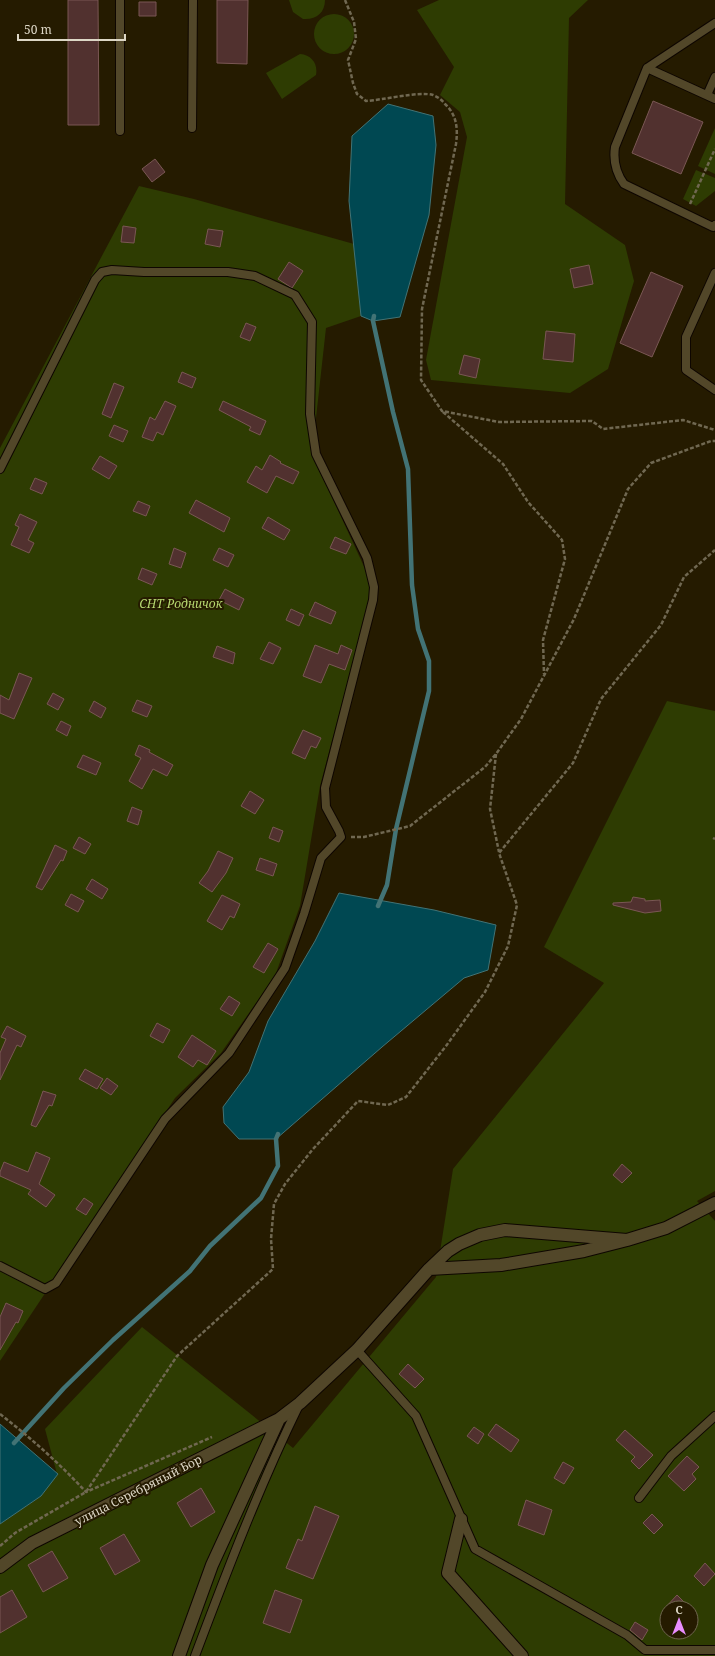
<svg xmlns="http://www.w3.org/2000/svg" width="715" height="1656" font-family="'Noto Serif',serif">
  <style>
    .green { fill: #2e3c02; fill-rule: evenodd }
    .water { fill: #004852; stroke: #427375 }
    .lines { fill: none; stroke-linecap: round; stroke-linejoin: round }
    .stream { stroke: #427375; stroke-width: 4.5 }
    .building { fill: #51312f; stroke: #7a5754 }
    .service-casing { stroke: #0e0600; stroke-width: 10 }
    .minor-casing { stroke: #0e0600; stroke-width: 14 }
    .path { stroke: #706851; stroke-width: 2.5; stroke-dasharray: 4 2; stroke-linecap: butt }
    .service { stroke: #524729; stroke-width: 8 }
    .minor { stroke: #524729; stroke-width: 12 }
    .labels { text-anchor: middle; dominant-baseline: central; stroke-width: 4; stroke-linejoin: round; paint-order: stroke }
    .park-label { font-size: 12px; font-style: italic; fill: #b6d76f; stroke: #251b00 }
    .street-label { font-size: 12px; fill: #ddd7c6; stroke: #251b00 }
  </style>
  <rect width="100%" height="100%" fill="#251b00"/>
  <path class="green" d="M289,0H325C325,13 316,20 303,19L293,12Z
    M439,0H588L569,18L565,204L625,245L634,281L608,369L570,393L431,380L426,360L467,137L460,112L440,95L454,67L417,10Z
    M314 34a20 20 0 1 1 40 0a20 20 0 1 1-40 0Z
    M300,54C312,55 318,64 316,75L282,99L266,73Z
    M715,128V174L698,166Z
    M696,170L715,178V191L696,206L683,199Z
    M139,186L194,199L354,244L361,316L326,328L312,454L373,586L320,786L300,906L275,976L221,1053L175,1098L0,1361V448Z
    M667,701L715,711V1191L697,1201L715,1221V1656H0V1524L41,1496L57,1474L45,1429L142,1327L293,1448L436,1277L453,1169L604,983L544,947ZM667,1608H691V1632H667Z"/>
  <path class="water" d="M388,104L433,116L436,145L429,215L400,317L373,321L361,316L349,201L352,136Z
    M339,893L434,910L496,925L488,970L464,978L382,1047L276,1139H239L224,1123L223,1107L249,1072L268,1021L315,941Z
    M0,1424L58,1474L41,1496L0,1524Z"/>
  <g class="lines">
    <path class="stream" d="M374,316L373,321L393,412L408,469L412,585L418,629L429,661V691L396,829L387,885L378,906
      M14,1443L64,1388L113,1340L190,1271L210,1246L261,1198L278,1166L276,1139L278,1134"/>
  </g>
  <path class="building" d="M68,0H98L99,125H68Z
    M217,0H248L247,64L217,63Z
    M139,2H156V16H139Z
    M653,101L703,122L681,174L632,153Z
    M155,159L165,172L152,182L142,169Z
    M123,226L136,228L134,243L121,242Z
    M208,229L223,231L220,247L205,244Z
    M289,262L303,271L292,288L278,279Z
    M589,265L593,284L574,288L570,269Z
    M651,272L683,286L652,357L620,343Z
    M246,323L256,327L250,341L240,337Z
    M546,331L575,334L573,362L543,359Z
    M464,355L480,359L476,378L459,374Z
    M182,372L196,378L192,388L178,382Z
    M114,383L124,387L111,418L102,414Z
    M165,401L176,406L163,435L157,432L153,441L142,437L150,417L155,420Z
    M223,401L266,421L260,435L249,430L251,427L219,410Z
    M114,425L128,431L123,442L109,436Z
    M270,455L281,462L280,463L299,472L293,484L276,476L267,493L247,482L256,466L262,470Z
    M100,456L117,466L109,479L92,469Z
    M35,478L47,483L42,494L30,489Z
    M196,500L230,518L224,532L189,513Z
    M138,501L150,506L146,516L133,511Z
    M20,514L37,522L28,540L34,543L29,553L11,545L19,527L15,525Z
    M268,517L290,530L284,540L262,528Z
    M335,537L351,544L346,554L330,548Z
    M174,548L186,553L181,568L169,564Z
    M219,548L234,555L228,567L213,560Z
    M142,568L157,574L152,585L138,579Z
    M225,589L244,599L239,610L219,600Z
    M315,602L336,612L331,624L309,615Z
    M291,609L304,615L299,626L286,620Z
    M269,642L281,648L273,664L260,659Z
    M315,645L338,654L341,645L352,650L345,670L329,664L321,683L303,676Z
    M217,646L235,653L233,664L213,657Z
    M19,673L32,678L14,719L0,713V695L9,700Z
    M53,693L64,699L58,710L47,704Z
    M137,700L152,706L147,717L132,711Z
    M94,701L106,708L101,718L89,711Z
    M61,721L71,726L67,736L56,730Z
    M303,730L321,738L316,748L311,746L305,759L292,753Z
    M139,745L150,750L149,752L173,765L167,776L153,769L142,789L129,781L141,758L135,755Z
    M83,755L101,763L96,775L77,767Z
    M250,791L264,800L255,814L241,806Z
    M132,807L142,811L138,825L127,821Z
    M273,827L283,831L279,842L269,838Z
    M79,837L91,844L85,854L73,848Z
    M55,845L67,851L63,861L61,860L42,890L36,887Z
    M218,851L233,858L226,873L212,892L199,883L208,871Z
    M260,858L277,864L273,876L256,870Z
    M92,879L108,889L102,899L86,889Z
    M71,894L84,901L78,912L65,905Z
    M222,895L240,904L234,918L230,916L222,930L207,921Z
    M633,897L645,899V901L660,900L661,911L645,913L613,905V903L631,902Z
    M268,943L278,949L264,973L253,967Z
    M229,996L240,1003L232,1016L220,1009Z
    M157,1023L170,1030L163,1043L150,1036Z
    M7,1026L26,1036L21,1047L17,1045L0,1080V1053L6,1039L1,1037Z
    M192,1035L216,1051L207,1065L198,1060L193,1067L178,1057Z
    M85,1069L103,1079L97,1089L79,1079Z
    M107,1078L118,1086L111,1095L100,1088Z
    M43,1091L56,1095L52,1106L49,1105L36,1127L31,1125Z
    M36,1152L50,1158L39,1184L55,1195L46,1207L28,1194L31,1190L0,1176V1172L4,1162L28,1172Z
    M622,1164L632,1173L622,1183L613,1175Z
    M84,1198L93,1204L86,1215L76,1209Z
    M6,1303L23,1311L18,1323L16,1322L0,1350V1317Z
    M408,1364L424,1379L415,1388L399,1374Z
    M496,1424L519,1440L511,1452L488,1435Z
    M474,1427L484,1434L478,1444L467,1436Z
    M625,1430L653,1455L639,1469L631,1461L635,1457L616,1440Z
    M687,1456L699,1467L692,1474L696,1479L684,1491L668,1476Z
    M563,1462L574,1468L564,1484L554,1478Z
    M201,1488L215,1512L191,1527L177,1503Z
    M526,1500L552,1510L544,1535L518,1525Z
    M315,1506L339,1516L313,1579L286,1568L298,1539L302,1541Z
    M652,1514L663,1525L654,1534L643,1523Z
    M124,1534L140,1561L115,1575L100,1548Z
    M52,1551L68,1578L43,1592L28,1565Z
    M705,1563L715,1574L704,1586L694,1576Z
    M12,1590L27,1617L0,1633V1597Z
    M275,1590L302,1600L290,1633L263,1623Z
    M677,1595L690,1608H665Z
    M635,1622L648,1630L642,1640L630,1630Z"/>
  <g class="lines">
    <g class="service-casing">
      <path id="service" d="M715,23L647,68L615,147C613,161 616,173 624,184L713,227L715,225
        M647,68L715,99
        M707,95L715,77
        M192,128L193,0
        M120,131V0
        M715,273L686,337V370L715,390
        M0,469L95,280L102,272L112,270L144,272H228L255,276L295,295L312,322L310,414L316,454L367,558L374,587L373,600L325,788L326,807L339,831L341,837L321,858L304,914L285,968L229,1053L165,1119L56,1283L45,1289L0,1266
        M357,1350L416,1416L475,1549L627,1635L645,1650H715
        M639,1498L671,1456L715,1416
        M195,1656C227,1571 259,1487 299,1405"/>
    </g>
    <g class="minor-casing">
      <path id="minor" d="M429,1269L501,1265L584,1251L627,1240L666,1228L715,1203
        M461,1519L448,1573L522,1656
        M0,1567L32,1543L279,1419
        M179,1656L212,1565L279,1419L300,1403L357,1350L429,1269L448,1251L459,1244L480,1235L505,1230L627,1240"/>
    </g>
    <path class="path" d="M345,0L354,22L356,39L348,60L353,83L357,94L366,101C383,100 419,91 433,95C438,97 442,100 445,104C457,115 458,129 456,144L422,309L421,380L442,411L499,422L592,421L603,429L683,420L715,430
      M690,204L715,149
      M443,412L503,464L528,502L562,540L565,559L543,640L544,674
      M496,754L490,809L499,852
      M351,837H364L410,826L485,767L496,754L521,719L574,619L628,489L651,463L711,441H715
      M713,838L715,839
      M0,1414C31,1438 60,1464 86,1492L212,1437
      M0,1546L15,1533L86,1492L177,1356L273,1269L271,1239L274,1204L285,1184L313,1149L358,1101L388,1105L406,1097L446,1046L485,992L508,946L517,905L499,853L573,763L601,699L661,625L684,577L715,550"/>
    <use href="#service" class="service"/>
    <use href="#minor" class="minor"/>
  </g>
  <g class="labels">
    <g class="park-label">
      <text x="181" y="603">СНТ Родничок</text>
    </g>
    <g class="street-label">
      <text transform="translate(138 1490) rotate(-27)">улица Серебряный Бор</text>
    </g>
  </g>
  <g transform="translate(679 1620)"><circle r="19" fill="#251b00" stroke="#6f664f"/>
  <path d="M0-3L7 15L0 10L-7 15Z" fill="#e98dfe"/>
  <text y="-6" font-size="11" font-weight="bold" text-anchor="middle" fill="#ddd7c6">С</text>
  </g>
  <path d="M18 34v6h107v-6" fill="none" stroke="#ddd7c6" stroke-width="2"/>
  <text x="24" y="34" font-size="12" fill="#ddd7c6" stroke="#251b00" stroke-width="3" paint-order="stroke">50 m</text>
</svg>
